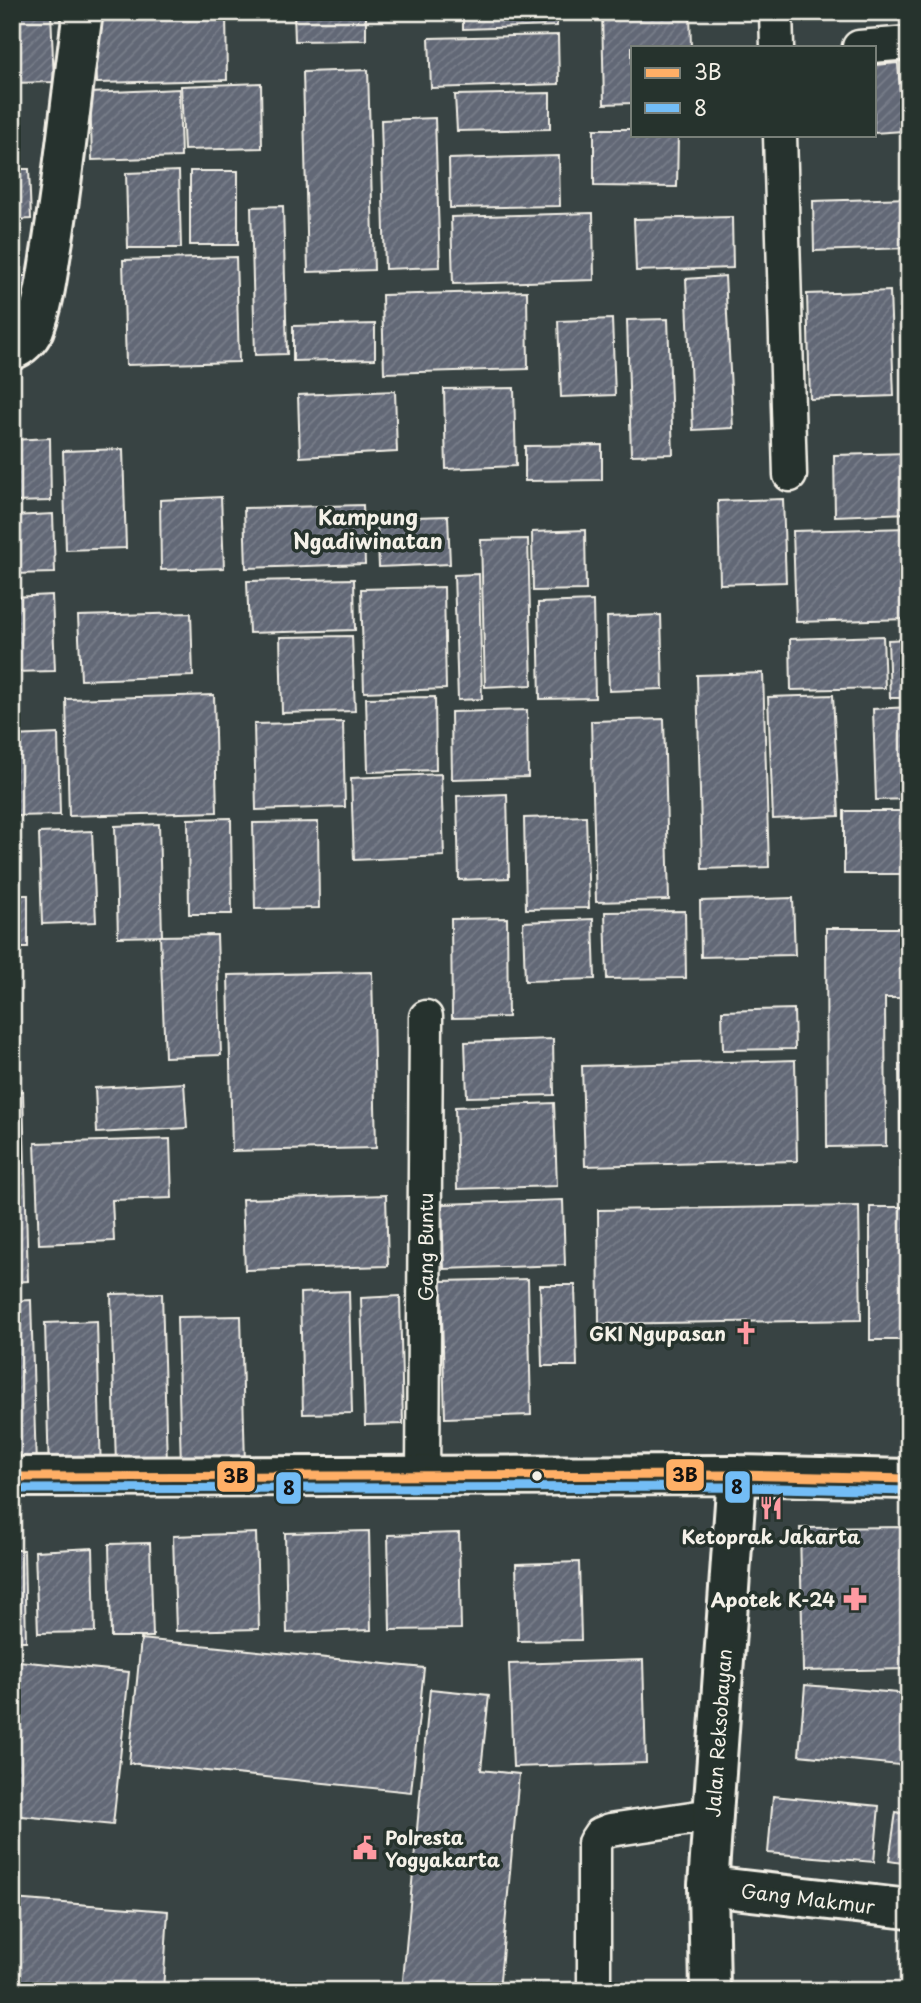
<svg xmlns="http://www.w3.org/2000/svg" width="921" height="2003" font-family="'Playpen Sans',sans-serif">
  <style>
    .building { fill: url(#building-hatch); stroke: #f4f1e8; stroke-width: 2 }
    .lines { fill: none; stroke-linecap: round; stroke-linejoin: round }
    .lane-casing { stroke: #f4f1e8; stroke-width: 37 }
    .street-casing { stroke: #f4f1e8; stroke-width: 44 }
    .secondary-casing { stroke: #f4f1e8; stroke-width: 44 }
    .lane { stroke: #26332d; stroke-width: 32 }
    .street { stroke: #26332d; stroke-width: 38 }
    .secondary { stroke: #26332d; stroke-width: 38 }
    .bus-1-casing { stroke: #26332d; stroke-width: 14 }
    .bus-2-casing { stroke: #26332d; stroke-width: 14 }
    .bus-1 { stroke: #ffaf66; stroke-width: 9 }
    .bus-2 { stroke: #73bdf6; stroke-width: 9 }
    .bus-dot { fill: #f4f1e8; stroke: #26332d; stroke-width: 2.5 }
    .labels { text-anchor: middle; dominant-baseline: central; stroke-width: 7; stroke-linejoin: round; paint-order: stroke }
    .street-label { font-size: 19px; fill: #f4f1e8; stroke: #26332d }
    .poi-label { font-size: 19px; font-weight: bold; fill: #f4f1e8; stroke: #26332d; text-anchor: end }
    .neighbourhood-label { font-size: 21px; font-weight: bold; fill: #f4f1e8; stroke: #26332d }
    .line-badge { stroke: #26332d; stroke-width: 2.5 }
    .pale-badge-label { font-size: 19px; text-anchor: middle; font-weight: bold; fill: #111 }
  </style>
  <defs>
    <pattern id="building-hatch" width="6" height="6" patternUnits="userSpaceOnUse" patternTransform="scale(1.75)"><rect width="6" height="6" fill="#626876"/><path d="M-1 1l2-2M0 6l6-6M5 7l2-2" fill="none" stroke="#797e8a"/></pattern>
  </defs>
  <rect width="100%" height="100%" fill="#384343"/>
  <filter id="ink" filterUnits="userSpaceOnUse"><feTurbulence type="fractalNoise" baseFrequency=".0143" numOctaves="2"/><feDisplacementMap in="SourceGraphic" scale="14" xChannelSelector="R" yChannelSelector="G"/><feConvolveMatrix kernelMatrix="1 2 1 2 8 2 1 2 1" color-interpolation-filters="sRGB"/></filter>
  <g filter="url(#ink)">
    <path class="building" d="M12,12H51L54,82L12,83Z
      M95,12H226L227,80L97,83Z
      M294,12H366V40L295,41Z
      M463,12H557V26L463,29Z
      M602,12H690L691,47H632V103L604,104Z
      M558,35L559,84L431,88L429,38Z
      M898,63L903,131L874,133V65Z
      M368,70L374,270L308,272L303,72Z
      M261,83L262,148L184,150L181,86Z
      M179,89L181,157L92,160L90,93Z
      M550,93V129L457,131L455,95Z
      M435,118L440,267L385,269L381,120Z
      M594,129H632V135H678L677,187L594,186Z
      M559,156L560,206L450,208L449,159Z
      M12,169H29L31,219L12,220Z
      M179,171L181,248H128L126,173Z
      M190,171H238V245H190Z
      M909,198V248L814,251L813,201Z
      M283,206L287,354L255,355L251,207Z
      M593,213L594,280L453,284L451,217Z
      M732,217L733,268L636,271L634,219Z
      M236,257L239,362L126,365L123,260Z
      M12,276H27L28,333L12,334Z
      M725,276L733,428L693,430L686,279Z
      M527,291L528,369L384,373L382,295Z
      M890,291L894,396L810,399L807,294Z
      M612,319L615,395L561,397L558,321Z
      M668,319L673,454L631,455L627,320Z
      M375,324V359L293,361V326Z
      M514,388L516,466L446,469L444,389Z
      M395,391L397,452L300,457L298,395Z
      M50,438L51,501L12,502V440Z
      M602,445V480L525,481V446Z
      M123,449L126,548L66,550L63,451Z
      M909,453V513L835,516L834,455Z
      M221,497L224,568L161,570L160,500Z
      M783,499L786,582L720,584L718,501Z
      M363,505L365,564L246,568L244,508Z
      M53,514L55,573L12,574V516Z
      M448,516L450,564L379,567L377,518Z
      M909,528V619L796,622L793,531Z
      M585,530L586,590L533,591L532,532Z
      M528,539L532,685L485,687L481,540Z
      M479,574L482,699L458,700L454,575Z
      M354,579L355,630L249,633L247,581Z
      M444,587L446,689L364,692L361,589Z
      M52,595L55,671L12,672V597Z
      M593,601L595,698L540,699L538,603Z
      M191,613L193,676L81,680L78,616Z
      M661,615L663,689L609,691L607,617Z
      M352,636L355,711L282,713L280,637Z
      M883,636L885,688L791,690L790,639Z
      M909,639V698H890L888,640Z
      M763,673L769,867L702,869L697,675Z
      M214,695L217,812L69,816L66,699Z
      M833,695L839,816L773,819L768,697Z
      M435,697L436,770L368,772L366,698Z
      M909,707V799L876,800L873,709Z
      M527,710L528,777L452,779L451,712Z
      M664,719L669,900L596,902L591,721Z
      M343,722L345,807L256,810L254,724Z
      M58,734L60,815L12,816V736Z
      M441,774L444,856L354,860L351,778Z
      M507,794L509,878L459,880L457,796Z
      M844,811H909V874H844Z
      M586,816L589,908L526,909L524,818Z
      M231,818L232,914H189L188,819Z
      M318,822L319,908L255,909L253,823Z
      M159,824L162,936L118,937L115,826Z
      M92,831L96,922L42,924L39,833Z
      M12,895H28V948H12Z
      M793,898L795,955L701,957L700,901Z
      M685,911L686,978L607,979L605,912Z
      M507,918L508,1017L452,1018L451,919Z
      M593,919L595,979L525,981L523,922Z
      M826,928H909V998H885L886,1146L827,1147Z
      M217,935L221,1055L165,1057L160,936Z
      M372,972L376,1148L232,1151L228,975Z
      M794,1009L795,1049L723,1050L722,1011Z
      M553,1039L554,1095L467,1097L465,1042Z
      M795,1060L797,1161L585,1166L582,1066Z
      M899,1064H909V1141L901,1142Z
      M184,1083L187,1128L97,1133L95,1088Z
      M12,1091H23L28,1281L12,1282Z
      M554,1103L557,1186L457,1189L455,1107Z
      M170,1139L172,1198L112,1200L114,1241L39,1244L35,1143Z
      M386,1195L388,1266L245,1270L242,1199Z
      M563,1200L565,1265L444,1269L442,1204Z
      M859,1206L861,1320L599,1324L598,1210Z
      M870,1207H909V1340H870Z
      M528,1279L531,1415L445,1418L441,1281Z
      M540,1285H575L577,1366H542Z
      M349,1291L352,1413L303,1414L300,1293Z
      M162,1293L167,1463L116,1465L111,1294Z
      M400,1296L403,1424L365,1425L361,1298Z
      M31,1300L36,1467L12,1468V1301Z
      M241,1316L245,1464L181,1466L177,1317Z
      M97,1321L101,1475L49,1476L45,1323Z
      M909,1527V1669L803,1671L800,1528Z
      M369,1531L371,1630L287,1633L285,1533Z
      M256,1533L259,1629L176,1631L173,1536Z
      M459,1533L461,1629L390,1630L388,1535Z
      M150,1543L153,1637H111L109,1544Z
      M93,1548L95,1632L38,1633L35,1551Z
      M12,1550H24L26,1641H12Z
      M579,1562L581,1640L518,1641L516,1564Z
      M141,1639L424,1668L411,1792L129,1763Z
      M643,1660L646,1763L513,1767L509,1664Z
      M18,1661L129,1672L113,1825L12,1815V1722Z
      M805,1685L909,1694V1766L799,1755Z
      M430,1689L489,1695L481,1770L519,1774L499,1991H402Z
      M773,1796L879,1806L874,1862L768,1853Z
      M896,1812L909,1814V1864L889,1861Z
      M12,1899L168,1911L163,1991L96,1987L95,1991H12Z"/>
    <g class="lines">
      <g class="lane-casing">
        <path id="lane" d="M776,12L777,47
          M859,47L909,43
          M780,135L790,475
          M423,1476L426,1017
          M594,1991V1843L600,1834L610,1830L712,1815"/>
      </g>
      <g class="street-casing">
        <path id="street" d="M12,350C21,347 30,338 34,329C45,301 48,269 53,240C65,164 72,88 83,12
          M708,1886L909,1909"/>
      </g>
      <g class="secondary-casing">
        <path id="secondary" d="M12,1477L737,1475L909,1479
          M710,1991L708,1886L737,1475"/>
      </g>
      <use href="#lane" class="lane"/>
      <use href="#street" class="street"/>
      <use href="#secondary" class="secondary"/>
      <g class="bus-1-casing">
        <path id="bus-1" d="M12,1477L737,1475L909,1479"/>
      </g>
      <g class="bus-2-casing">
        <path id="bus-2" d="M12,1489L737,1487L909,1491"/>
      </g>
      <use href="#bus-1" class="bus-1"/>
      <use href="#bus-2" class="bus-2"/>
    </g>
  </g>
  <defs>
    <g id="church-bare" transform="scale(1.89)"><path d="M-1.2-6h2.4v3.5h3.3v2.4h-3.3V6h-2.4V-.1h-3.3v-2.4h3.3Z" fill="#ff9aa2" stroke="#26332d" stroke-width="2.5" paint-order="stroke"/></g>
    <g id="restaurant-bare" transform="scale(1.89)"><path d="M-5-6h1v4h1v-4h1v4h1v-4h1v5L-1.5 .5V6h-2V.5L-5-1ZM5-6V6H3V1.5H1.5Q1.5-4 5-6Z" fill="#ff9aa2" stroke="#26332d" stroke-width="2.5" paint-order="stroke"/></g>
    <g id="pharmacy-bare" transform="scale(1.89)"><path d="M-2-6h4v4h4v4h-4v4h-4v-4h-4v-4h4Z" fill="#ff9aa2" stroke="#26332d" stroke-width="2.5" paint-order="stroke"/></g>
    <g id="civic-bare" transform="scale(1.89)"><path d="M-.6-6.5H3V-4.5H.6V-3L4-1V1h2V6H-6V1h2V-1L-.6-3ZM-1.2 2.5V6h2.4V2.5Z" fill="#ff9aa2" stroke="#26332d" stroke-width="2.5" paint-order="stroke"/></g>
  </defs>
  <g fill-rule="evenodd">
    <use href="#church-bare" x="746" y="1333"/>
    <use href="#restaurant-bare" x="771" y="1508"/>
    <use href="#pharmacy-bare" x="855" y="1599"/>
    <use href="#civic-bare" x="365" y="1848"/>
  </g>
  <circle class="bus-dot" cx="537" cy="1476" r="6"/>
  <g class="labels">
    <g class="street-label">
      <text transform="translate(425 1247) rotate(-90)">Gang Buntu</text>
      <text transform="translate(718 1733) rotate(-86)">Jalan Reksobayan</text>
      <text transform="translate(808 1898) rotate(7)">Gang Makmur</text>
    </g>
    <g class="poi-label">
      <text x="726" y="1333">GKI Ngupasan</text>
      <text x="771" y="1536" text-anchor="middle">Ketoprak Jakarta</text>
      <text x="835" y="1599">Apotek K-24</text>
      <text x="385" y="1837" text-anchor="start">Polresta<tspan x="385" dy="22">Yogyakarta</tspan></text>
    </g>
    <g class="neighbourhood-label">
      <text x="368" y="516">Kampung<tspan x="368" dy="24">Ngadiwinatan</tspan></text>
    </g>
  </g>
  <g class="line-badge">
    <rect x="665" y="1458" width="40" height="34" rx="7" fill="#ffaf66"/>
    <rect x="216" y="1460" width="40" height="33" rx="7" fill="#ffaf66"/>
    <rect x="724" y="1470" width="27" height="34" rx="7" fill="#73bdf6"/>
    <rect x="275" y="1471" width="27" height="34" rx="7" fill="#73bdf6"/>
  </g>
  <g class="pale-badge-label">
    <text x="685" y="1482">3B</text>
    <text x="236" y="1483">3B</text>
    <text x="737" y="1494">8</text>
    <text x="289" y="1495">8</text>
  </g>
  <rect width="921" height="2003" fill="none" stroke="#26332d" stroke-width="42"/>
  <rect x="21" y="21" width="879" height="1961" fill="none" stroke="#f4f1e8" stroke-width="2.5" filter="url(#ink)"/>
  <rect x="631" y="46" width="245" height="91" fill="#26332d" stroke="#787f78" stroke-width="2"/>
  <rect x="645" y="68" width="35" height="10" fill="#ffaf66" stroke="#787f78" stroke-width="2"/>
  <text x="694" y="80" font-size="21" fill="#f4f1e8">3B</text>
  <rect x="645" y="103" width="35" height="10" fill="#73bdf6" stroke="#787f78" stroke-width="2"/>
  <text x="694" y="116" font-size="21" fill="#f4f1e8">8</text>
</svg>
